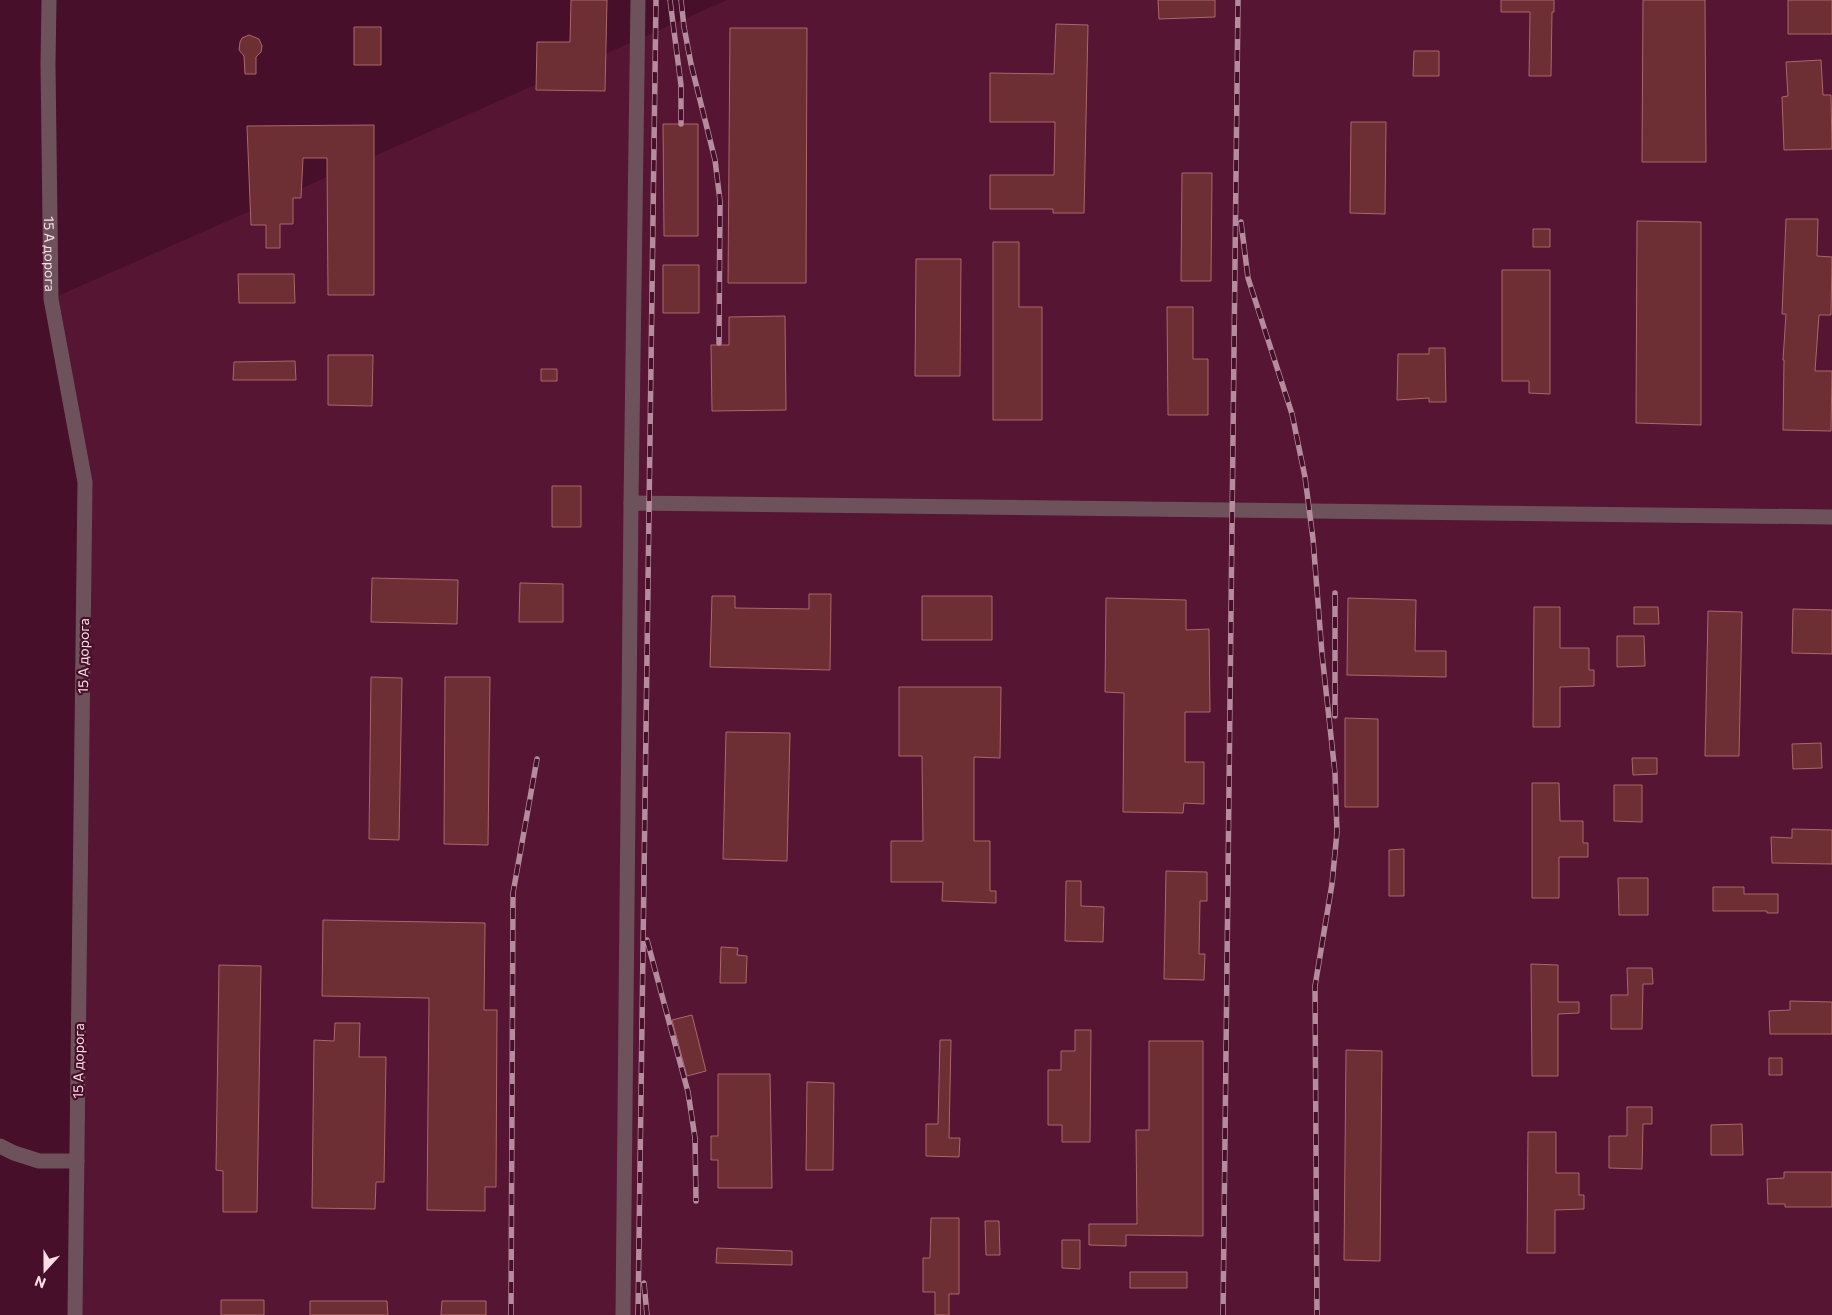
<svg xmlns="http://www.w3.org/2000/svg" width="1832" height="1315" font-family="Commissioner,sans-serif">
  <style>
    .built { fill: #551533 }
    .building { fill: #6d2e34; stroke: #ac676a }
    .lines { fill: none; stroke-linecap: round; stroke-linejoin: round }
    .minor { stroke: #6d525b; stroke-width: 15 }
    .rail-casing { stroke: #b48c9c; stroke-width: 5.5 }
    .rail { stroke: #470f29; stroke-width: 4; stroke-dasharray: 11; stroke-linecap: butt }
    .labels { text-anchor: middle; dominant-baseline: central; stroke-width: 4.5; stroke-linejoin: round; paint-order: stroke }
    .street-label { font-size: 14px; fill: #fcdee7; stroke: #470f29 }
  </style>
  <rect width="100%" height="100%" fill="#470f29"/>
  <path class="built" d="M727,0H1832V1315H75L85,482L51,299Z"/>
  <path class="building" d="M571,0H607L605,91L536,90L537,42H570Z
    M1158,0H1215V17L1159,19Z
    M1501,0H1554V12H1552L1551,76H1529L1530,12H1501Z
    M1643,0H1705L1706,162H1642Z
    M1788,0H1832V34H1788Z
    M1056,24L1088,25L1084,213H1053V209H990V175H1054L1055,122H990V73L1054,74Z
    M354,27H381V65H354Z
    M730,28H807L806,283H728Z
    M249,35L259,39L262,46L261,52L256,57V74H245L244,56L239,50L240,42L242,38Z
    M1414,51H1439V76H1413Z
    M1821,60L1823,95H1831L1832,149L1784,150L1782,97L1788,96L1786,62Z
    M1351,122H1386L1385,214L1350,213Z
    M663,124H698V236H664Z
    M374,125V295H328L327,158H303L301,198H293V224H280V248H266V225H251L247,126Z
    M1182,173H1212L1211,281H1181Z
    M1786,219H1818L1817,256L1832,257L1831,315H1819L1815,371H1832L1831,431L1783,430L1784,360H1783L1786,314H1782Z
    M1637,221L1701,222V425L1636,423Z
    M1533,229H1550V247H1533Z
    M993,242H1019V307H1042V420H993Z
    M916,259H961L960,376H915Z
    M663,265H699V313H663Z
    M1502,270H1550V394L1529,393V381H1502Z
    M238,274H294L295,303H239Z
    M1167,307H1193V359H1208V415H1168Z
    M785,316L786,410L712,411L711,345H729V317Z
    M1429,348H1445L1446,402H1429V398L1397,400L1398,354H1429Z
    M328,355H373L372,406L328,405Z
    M295,361L296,380H233L234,362Z
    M541,369H557V381H541Z
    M552,486H581V527H552Z
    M372,578L458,580L457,624L371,622Z
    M520,583L563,584V622H519Z
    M809,594H831L830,670L710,667L712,596H735V608L809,609Z
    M922,596H992V640H922Z
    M1106,598L1186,600V630L1209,629L1210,712H1185V762H1204V804L1184,803L1183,813L1123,812L1124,693L1105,692Z
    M1348,598L1416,600L1415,651H1446V677L1347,675Z
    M1534,607H1560V648H1589V670H1594V686L1560,687V727H1533Z
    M1634,607H1658L1659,624H1634Z
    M1793,609L1832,610V654L1792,653Z
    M1708,611L1742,612L1739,756H1705Z
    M1617,636H1644L1645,666L1617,667Z
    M371,677L402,678L399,840L369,839Z
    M445,677H490L488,845L444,844Z
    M899,687H1001L1000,758L974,757V841H990V891H996V903L942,901L943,882H891V841H923L922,756H899Z
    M1345,718L1378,719V807H1345Z
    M726,732L790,733L787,861L723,859Z
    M1821,743L1822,768L1793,769L1792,744Z
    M1632,758H1657V774L1633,775Z
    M1532,783H1559L1560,821H1583V843H1588V857H1559V898H1532Z
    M1614,785H1642V822L1614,821Z
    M1792,829L1832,830V864L1772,863L1771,837L1792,838Z
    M1404,849V896H1389V850Z
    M1166,871L1207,872V901H1200L1199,954H1205L1204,980L1164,979Z
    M1618,878H1648V915H1619Z
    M1066,881H1081V906L1104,907L1103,942L1065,941Z
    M1713,887H1744V894H1778V913H1767V911H1713Z
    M323,920L485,923L484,1010H497L496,1187H485V1211L427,1210L429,998L322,996Z
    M721,947L738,948L737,955L747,956L746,983H720Z
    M1531,964L1558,965V1002H1579V1013L1558,1014V1076H1532Z
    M219,965L261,966L257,1212H223V1171L216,1170Z
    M1627,968H1652L1653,984H1643L1642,1029H1611V995H1628Z
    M1790,1001L1832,1002V1034H1770L1769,1011L1790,1010Z
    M692,1015L706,1071L687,1076L672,1020Z
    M335,1023H360L359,1057H386L384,1182H376L375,1209L312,1208L314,1040L334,1041Z
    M1075,1030H1091L1090,1142H1062V1125H1048V1070H1061V1051H1075Z
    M940,1040H951L949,1138H960L959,1157L926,1156V1124H938Z
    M1149,1041H1203V1236L1126,1235V1246L1089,1245V1224H1137L1136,1130H1149Z
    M1346,1050L1382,1051L1380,1261L1344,1260Z
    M1769,1058H1782V1075H1769Z
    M718,1074H770L772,1188H718V1160H711V1136H718Z
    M807,1082L834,1083L833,1170H806Z
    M1627,1107H1652V1124H1643L1642,1169L1609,1168V1136H1627Z
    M1742,1124L1743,1155H1711V1125Z
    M1528,1132H1556V1173H1579V1195H1584V1209L1555,1210V1253H1527Z
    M1784,1172H1832V1207H1785V1204H1768L1767,1179L1784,1178Z
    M931,1218H959V1294H949V1315H935V1292H923V1258H930Z
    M985,1221H999L1000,1255H986Z
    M1062,1240H1080V1269L1062,1268Z
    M717,1248L792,1251V1265L716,1263Z
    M1130,1272H1187V1288H1130Z
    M221,1300H264V1315H221Z
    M310,1301H387L388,1315H310Z
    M442,1301H486V1315H441Z"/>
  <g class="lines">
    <g class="minor">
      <path id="s1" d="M49,0L48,64L51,299L85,482L75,1315"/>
      <path d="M631,503L638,0"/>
      <path d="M0,1146L14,1153L39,1161H77"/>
      <path d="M623,1315L631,503L1832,517"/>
    </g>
    <g class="rail-casing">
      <path id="rail" d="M670,0L681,85V124
        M681,0L684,27L691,64L715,160L720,201L719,343
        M1241,222L1248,278L1292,414L1305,477L1313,539L1322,654L1335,773L1337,832L1332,884L1315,986L1317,1315
        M1335,716V593
        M647,940L688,1092L695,1138L696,1201
        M644,1283L647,1315
        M511,1315L513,893L537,759
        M638,1315L656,0
        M1223,1315L1238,0"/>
    </g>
    <use href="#rail" class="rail"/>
  </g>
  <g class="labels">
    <g class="street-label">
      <text stroke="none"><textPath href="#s1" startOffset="254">15 А дорога</textPath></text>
      <text transform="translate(83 656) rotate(-89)">15 А дорога</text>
      <text transform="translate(78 1061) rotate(-89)">15 А дорога</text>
    </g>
  </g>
  <g transform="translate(45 1270) rotate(201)" stroke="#470f29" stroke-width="4" paint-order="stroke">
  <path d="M0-4L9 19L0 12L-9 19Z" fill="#fcdee7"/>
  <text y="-8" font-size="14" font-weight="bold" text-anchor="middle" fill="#fcdee7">N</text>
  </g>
</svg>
